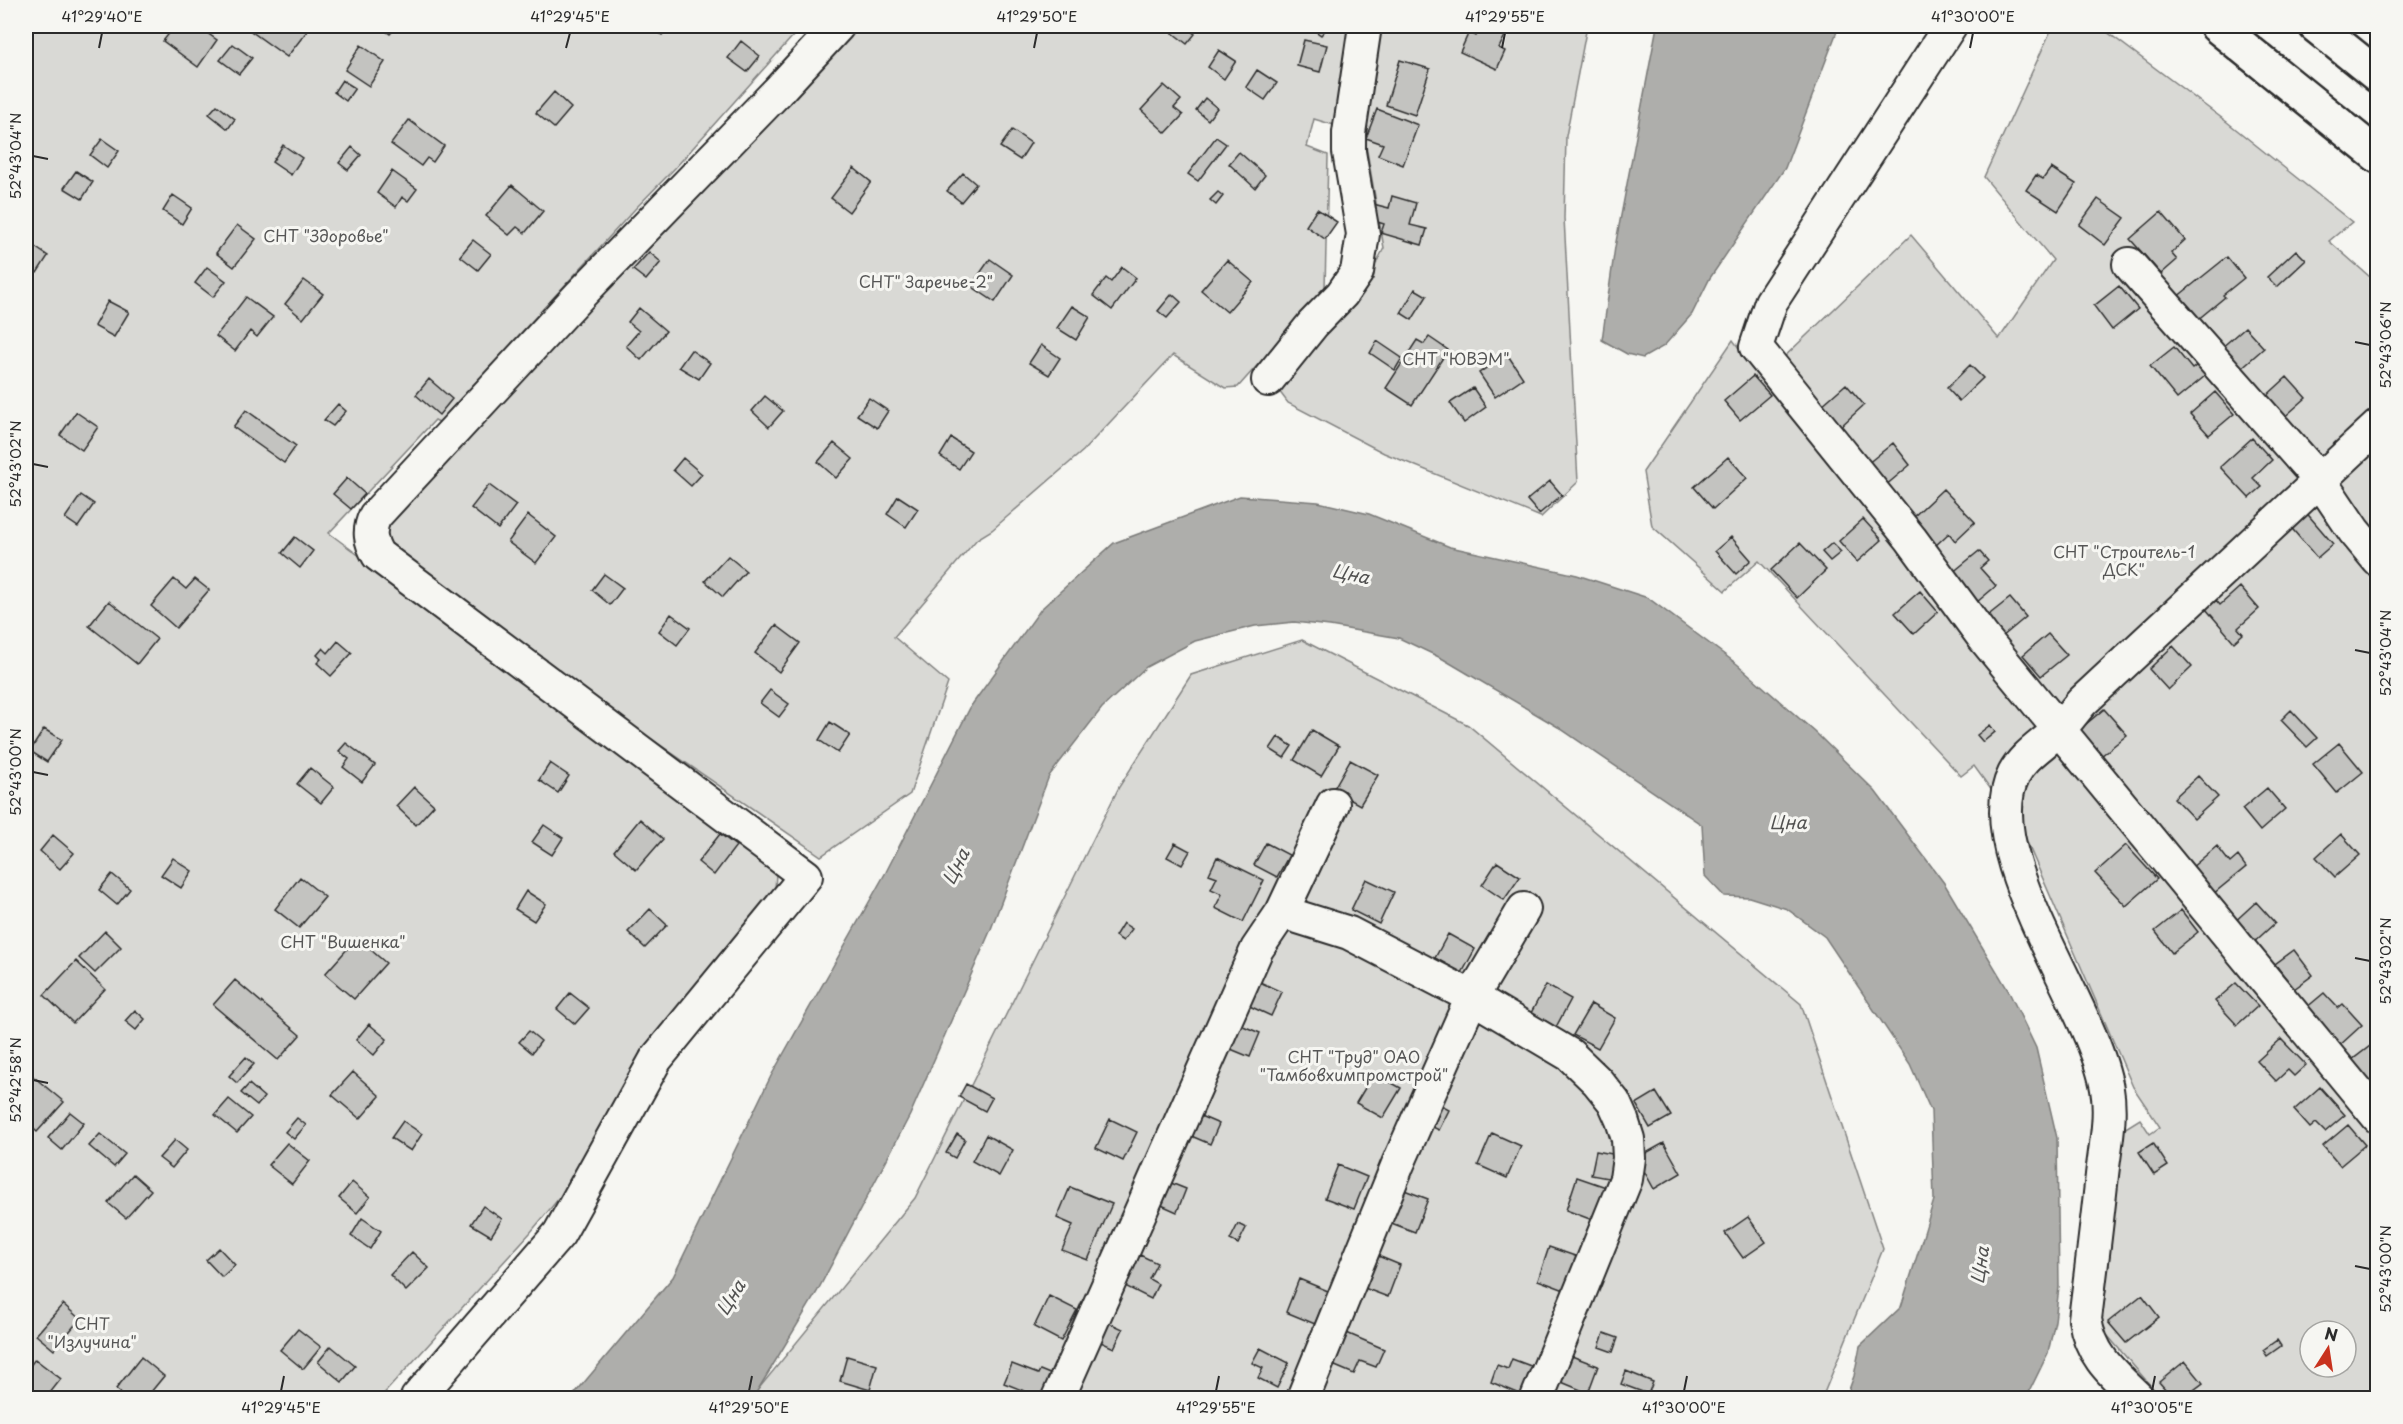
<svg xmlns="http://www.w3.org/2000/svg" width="2403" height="1424" font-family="'Playpen Sans',sans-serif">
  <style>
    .green { fill: #d9d9d5; stroke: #828280; stroke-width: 1.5; fill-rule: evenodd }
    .water { fill: #aeaeab; stroke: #7a7a78; stroke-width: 1.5 }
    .building { fill: #c3c3c0; stroke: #2b2b2b; stroke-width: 1.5 }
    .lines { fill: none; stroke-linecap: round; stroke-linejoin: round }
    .minor-casing { stroke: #2b2b2b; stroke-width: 36 }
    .major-casing { stroke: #2b2b2b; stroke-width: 38 }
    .minor { stroke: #f6f6f2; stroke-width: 32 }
    .major { stroke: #f6f6f2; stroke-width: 33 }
    .ticks { fill: none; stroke: #2b2b2b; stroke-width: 2 }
    .labels { text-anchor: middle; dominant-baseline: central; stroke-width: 6; stroke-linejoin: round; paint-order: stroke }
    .park-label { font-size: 16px; fill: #565656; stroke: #f6f6f2 }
    .water-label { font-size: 18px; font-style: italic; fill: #525251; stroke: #f6f6f2 }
    .neatline { fill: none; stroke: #2b2b2b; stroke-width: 2 }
    .ticks-label { font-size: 15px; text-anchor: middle; fill: #2b2b2b }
  </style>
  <rect width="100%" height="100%" fill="#f6f6f2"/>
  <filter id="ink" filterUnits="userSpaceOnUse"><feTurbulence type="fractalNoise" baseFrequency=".0167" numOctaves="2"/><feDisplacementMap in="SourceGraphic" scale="12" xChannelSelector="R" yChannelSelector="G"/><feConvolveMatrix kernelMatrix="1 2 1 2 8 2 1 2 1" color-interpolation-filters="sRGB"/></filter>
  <g filter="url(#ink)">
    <path class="green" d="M26,26H802L675,168L635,209L439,422L435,420L329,533L761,857L776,873L775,890L640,1052L652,1082L605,1143L530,1233L380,1398H26Z
      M855,26H1587L1566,136L1564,218L1578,482L1541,517L1384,453L1288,403L1276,387L1357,300L1384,248L1364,134L1314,119L1307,147L1328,155L1325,289L1238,387L1225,388L1173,355L1083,451L992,530L977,539L894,637L948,683L910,794L821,856L389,558L385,524Z
      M2053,26H2099L2227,122L2352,222L2329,241L2378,284L2377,1398H2148L2156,1392L2101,1328L2116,1134L2140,1119L2150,1134L2160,1127L2133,1087L2024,835L1974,766L1961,776L1759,561L1725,591L1652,526L1643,472L1733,340L1764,382L1779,362L1911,235L1999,339L2053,260L1984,177ZM2310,1331H2346V1367H2310Z
      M1302,640L1468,725L1801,1004L1883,1249L1822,1398H751L915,1198L1119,787L1191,675Z"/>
    <path class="water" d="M1657,26H1839L1785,168L1710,278L1692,314L1664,346L1643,358L1627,354L1602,340L1615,247Z
      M1240,496L1318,502L1369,514L1450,547L1577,575L1648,598L1737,664L1815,732L1875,791L1944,883L2008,990L2036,1048L2057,1138L2059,1287L2055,1321L2048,1353L2026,1398H1846L1854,1376L1860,1346L1901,1307L1922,1240L1934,1200L1931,1111L1910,1064L1825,937L1787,909L1749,897L1724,896L1705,876L1702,825L1558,727L1443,659L1399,638L1330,626L1294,622L1255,626L1195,641L1146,667L1102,708L1049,776L991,929L910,1115L817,1292L753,1398H571L673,1277L771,1076L886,872L971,706L1041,609L1114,543Z"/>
    <path class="building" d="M175,26H197L217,40L198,67L163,41Z
      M250,26H311L287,57L248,29Z
      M379,26H397L390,34Z
      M649,26H669L662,35Z
      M1173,26H1184L1195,34L1187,44L1169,30Z
      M1308,26H1329L1321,35Z
      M1481,26H1510L1499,48L1505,51L1497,69L1460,52L1469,32L1476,36Z
      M1304,40L1327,45L1320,72L1297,66Z
      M741,41L760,56L747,72L728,58Z
      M233,44L252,58L239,74L220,60Z
      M361,45L385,62L369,86L345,70Z
      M1219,50L1236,61L1224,79L1208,67Z
      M1400,60L1430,69L1415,115L1386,105Z
      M1257,70L1277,83L1265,100L1246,87Z
      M342,80L355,88L346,101L334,92Z
      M1164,85L1181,100L1174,108L1183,115L1166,133L1141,110Z
      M554,92L571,108L554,128L536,113Z
      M1205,98L1217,108L1208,120L1196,110Z
      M217,105L235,119L228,129L209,114Z
      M1377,109L1418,125L1403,165L1378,155L1383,144L1366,138Z
      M409,120L444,146L433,162L427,158L421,166L391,144Z
      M1012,130L1031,143L1020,160L1000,147Z
      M1216,137L1226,144L1198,181L1188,174Z
      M102,139L119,151L107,168L90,155Z
      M283,145L302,158L291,175L272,162Z
      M352,147L361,155L348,170L339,163Z
      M1239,152L1265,175L1255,188L1229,164Z
      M854,168L871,182L849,212L831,198Z
      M2051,168L2076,184L2058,211L2026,190L2036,175L2043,179Z
      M76,171L93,182L82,199L64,188Z
      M392,171L417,189L408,201L402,197L396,207L377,193Z
      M963,173L976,184L961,202L947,191Z
      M512,185L543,211L525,233L517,227L509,235L486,216Z
      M1218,192L1223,196L1216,205L1210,200Z
      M173,195L192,208L182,224L163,211Z
      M1392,196L1416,203L1410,225L1427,229L1422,245L1381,233L1384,224L1368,219L1373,204L1389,208Z
      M2098,199L2125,218L2105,245L2079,225Z
      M1317,209L1337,222L1325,239L1306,226Z
      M2161,212L2185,240L2171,253L2177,260L2161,274L2130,239Z
      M237,225L256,239L234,267L216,253Z
      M473,240L491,254L478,270L460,256Z
      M29,243L48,256L37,273L26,265V249Z
      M2296,250L2306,260L2277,287L2267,277Z
      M649,252L661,262L646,280L633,270Z
      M2227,257L2244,278L2223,295L2225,297L2196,321L2177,297Z
      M990,259L1013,275L995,302L971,286Z
      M1227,260L1253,282L1227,312L1201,290Z
      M207,267L226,281L213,297L195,283Z
      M1122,267L1136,278L1112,310L1093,295L1106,278L1111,282Z
      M304,280L323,294L303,319L285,304Z
      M2119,286L2138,309L2112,330L2094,306Z
      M1415,289L1427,296L1412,320L1401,313Z
      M1172,294L1181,302L1167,318L1158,311Z
      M246,297L273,317L257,337L250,331L235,351L216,336Z
      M108,301L129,312L114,337L94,326Z
      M1072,306L1090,317L1076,340L1057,328Z
      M639,308L666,331L641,360L626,346L639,331L628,322Z
      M2245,327L2264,348L2239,370L2220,349Z
      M1429,337L1448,350L1412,405L1386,388L1417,340L1424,344Z
      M1377,341L1402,358L1395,370L1370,353Z
      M1041,345L1060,358L1049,375L1029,363Z
      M2174,347L2192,369L2201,362L2210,372L2177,399L2150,366Z
      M691,350L710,363L699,379L679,367Z
      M1507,354L1523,378L1495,397L1479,373Z
      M1970,365L1983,378L1959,401L1947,388Z
      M1753,376L1770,395L1740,420L1724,401Z
      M2287,377L2306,398L2281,420L2263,399Z
      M429,379L452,399L439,415L416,395Z
      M1846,384L1864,405L1840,427L1821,406Z
      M1473,388L1486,407L1464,423L1450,403Z
      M2215,392L2234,414L2209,435L2190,414Z
      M765,396L783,411L769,427L752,411Z
      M869,398L888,411L877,428L857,415Z
      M338,404L346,411L333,426L324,420Z
      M246,410L296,446L284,463L233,427Z
      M76,412L98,427L82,450L60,435Z
      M951,438L971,451L959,469L940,456Z
      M2252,438L2272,460L2253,478L2262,487L2249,498L2220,467Z
      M834,443L853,459L836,478L818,462Z
      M1893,443L1910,465L1885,486L1867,464Z
      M1728,457L1747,478L1713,509L1694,487Z
      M683,458L702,474L691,486L673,470Z
      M347,478L365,494L351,509L333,494Z
      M1550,481L1562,495L1539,514L1527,500Z
      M489,485L516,505L498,529L471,508Z
      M1943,489L1975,522L1955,541L1949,533L1934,547L1909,521Z
      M81,495L94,504L78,527L65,518Z
      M898,496L918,509L906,527L887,514Z
      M2304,510L2333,544L2317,558L2288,524Z
      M528,515L556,537L536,563L508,542Z
      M1863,519L1882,540L1857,562L1839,541Z
      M295,537L313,551L300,568L282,553Z
      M1731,537L1751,560L1736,574L1715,551Z
      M1800,543L1826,570L1797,598L1771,570Z
      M1832,543L1841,552L1830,561L1822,552Z
      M1979,551L1988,561L1980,568L1996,586L1977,602L1952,573Z
      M728,556L746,571L723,597L705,581Z
      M604,574L623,588L610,605L592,590Z
      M174,579L186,589L195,579L209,590L176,628L151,606Z
      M2240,587L2259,609L2238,628L2243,634L2234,642L2206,609L2216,600L2220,605Z
      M1920,591L1938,612L1914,634L1895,613Z
      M2010,598L2026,617L2002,637L1986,617Z
      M109,601L157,639L137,664L89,626Z
      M671,614L690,628L677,645L659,631Z
      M776,625L800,643L779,672L755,653Z
      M2048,634L2067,655L2041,676L2023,655Z
      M338,641L352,653L331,676L317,663L321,659L317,655L323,648L328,653Z
      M2173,646L2192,667L2168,690L2149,669Z
      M770,690L789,704L779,717L760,703Z
      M2104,709L2127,735L2101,756L2079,730Z
      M2291,710L2317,738L2307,747L2281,720Z
      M830,722L850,735L838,753L819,740Z
      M1990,725L1995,732L1983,742L1977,735Z
      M44,729L62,740L47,762L30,751Z
      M1312,730L1339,746L1321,776L1294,760Z
      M1278,737L1292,746L1284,758L1270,749Z
      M346,743L375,765L362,782L343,767L349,759L339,751Z
      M2339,743L2363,772L2337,793L2313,764Z
      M1350,760L1378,775L1360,805L1333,790Z
      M550,763L569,776L558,793L539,780Z
      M310,768L334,787L321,803L297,784Z
      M2198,776L2218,797L2194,819L2174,798Z
      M414,787L434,805L416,825L396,806Z
      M2267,788L2285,809L2260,831L2242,809Z
      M640,819L663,839L636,870L614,851Z
      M544,825L563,838L552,855L532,842Z
      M720,834L736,846L714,875L698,862Z
      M2341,834L2360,855L2335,877L2316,857Z
      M53,835L74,853L60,869L40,851Z
      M1175,843L1190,851L1182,865L1167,857Z
      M1266,843L1289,855L1277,877L1254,865Z
      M2126,845L2157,879L2126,906L2095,873Z
      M2217,846L2230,863L2238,856L2246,867L2213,894L2191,868Z
      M1217,857L1264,880L1243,922L1215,908L1222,894L1211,889L1217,877L1209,874Z
      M173,858L192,871L181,888L161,875Z
      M1497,862L1520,877L1504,900L1482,885Z
      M112,874L130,889L117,905L99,890Z
      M300,877L325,897L299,928L275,909Z
      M1366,879L1394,892L1379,924L1351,910Z
      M526,891L546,904L534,921L515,909Z
      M2256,902L2275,923L2251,945L2232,924Z
      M650,909L667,925L645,948L628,932Z
      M2181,910L2198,932L2172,953L2155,931Z
      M1123,923L1132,929L1123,941L1115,936Z
      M105,931L121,947L95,973L79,958Z
      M1448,934L1475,949L1462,973L1435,958Z
      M357,938L386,963L354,999L325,974Z
      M2294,950L2313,975L2294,989L2275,964Z
      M76,961L105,989L73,1023L44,995Z
      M1253,979L1282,992L1271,1016L1243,1003Z
      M235,980L300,1035L278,1060L213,1005Z
      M2236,983L2258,1006L2237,1025L2215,1001Z
      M1546,985L1571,999L1556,1027L1531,1013Z
      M570,993L589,1008L575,1024L557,1009Z
      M2324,993L2338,1008L2343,1004L2362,1025L2339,1046L2306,1008Z
      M1591,1004L1615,1018L1598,1048L1573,1035Z
      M135,1010L145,1019L136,1030L125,1021Z
      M1231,1021L1260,1033L1250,1057L1221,1045Z
      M369,1024L387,1039L374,1055L356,1040Z
      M529,1031L541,1041L532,1053L519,1042Z
      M2281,1039L2306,1065L2294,1076L2288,1070L2276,1081L2257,1061Z
      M2374,1043L2378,1047V1080L2367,1088L2348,1063Z
      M246,1057L254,1064L237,1083L229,1076Z
      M28,1072L64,1102L37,1132L26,1122V1074Z
      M353,1072L380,1096L360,1119L332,1095Z
      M1374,1073L1401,1088L1383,1118L1356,1103Z
      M249,1084L264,1097L257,1106L241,1093Z
      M966,1084L992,1098L985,1111L959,1097Z
      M2320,1087L2345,1115L2325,1132L2316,1123L2310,1128L2294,1110Z
      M1656,1092L1671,1116L1650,1128L1636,1104Z
      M229,1099L251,1117L237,1133L215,1115Z
      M1436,1103L1449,1110L1439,1130L1426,1124Z
      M70,1112L84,1123L62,1150L48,1138Z
      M1198,1115L1219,1124L1210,1144L1189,1135Z
      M297,1118L306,1125L294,1139L285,1132Z
      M1110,1119L1137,1132L1123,1161L1096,1148Z
      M403,1121L422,1134L411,1151L391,1138Z
      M2348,1125L2365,1145L2340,1166L2323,1146Z
      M1492,1133L1521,1146L1507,1178L1478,1165Z
      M100,1134L125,1154L114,1167L89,1146Z
      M957,1134L965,1139L955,1158L946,1153Z
      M986,1135L1013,1150L999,1176L972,1161Z
      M175,1140L187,1150L172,1168L159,1158Z
      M287,1143L310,1161L292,1184L268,1165Z
      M1664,1143L1681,1173L1654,1189L1637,1158Z
      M2153,1143L2168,1166L2154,1175L2139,1152Z
      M1596,1151L1618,1155L1613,1179L1591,1175Z
      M1338,1165L1367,1177L1354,1209L1325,1198Z
      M133,1174L151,1190L126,1218L108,1203Z
      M1577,1177L1606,1187L1595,1221L1566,1210Z
      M1166,1181L1186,1189L1177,1212L1157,1203Z
      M352,1182L370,1197L357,1213L339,1198Z
      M1070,1187L1112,1204L1088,1260L1062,1250L1073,1225L1057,1218Z
      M1399,1188L1428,1199L1415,1232L1386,1221Z
      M483,1206L502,1219L491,1236L471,1224Z
      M1748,1217L1766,1242L1743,1258L1725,1233Z
      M362,1218L381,1231L370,1249L351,1236Z
      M1238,1224L1246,1228L1238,1244L1230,1240Z
      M1549,1247L1578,1257L1567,1291L1538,1280Z
      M219,1248L235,1265L222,1277L206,1260Z
      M412,1252L429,1268L406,1291L390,1275Z
      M1371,1253L1400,1265L1388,1297L1359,1286Z
      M1140,1255L1157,1263L1149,1279L1158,1284L1151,1299L1125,1286Z
      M1299,1279L1328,1291L1315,1324L1286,1312Z
      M2142,1295L2159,1317L2126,1343L2108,1322Z
      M1049,1296L1077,1310L1061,1341L1034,1327Z
      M63,1304L80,1319L54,1350L36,1335Z
      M1103,1320L1123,1329L1114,1348L1094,1339Z
      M298,1329L321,1347L303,1369L280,1350Z
      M1342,1331L1384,1349L1376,1367L1360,1361L1354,1374L1328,1363Z
      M1604,1333L1618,1338L1613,1352L1599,1347Z
      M2277,1340L2281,1346L2267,1356L2263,1350Z
      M331,1346L355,1366L342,1382L318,1362Z
      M1260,1348L1289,1363L1277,1388L1258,1378L1263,1368L1252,1363Z
      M1569,1355L1598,1366L1588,1393L1559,1381Z
      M847,1356L877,1365L870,1390L840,1381Z
      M141,1357L164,1376L146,1398H127L116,1389Z
      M35,1359L61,1379L46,1398H26V1371Z
      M1512,1359L1536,1368L1525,1396L1491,1382L1497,1365L1508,1369Z
      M2185,1361L2203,1383L2183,1398H2173L2159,1382Z
      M1012,1364L1038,1374L1040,1370L1057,1377L1048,1398H1042L1004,1383Z
      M1626,1371L1653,1382L1648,1394L1621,1384Z"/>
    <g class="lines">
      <g class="minor-casing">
        <path id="minor" d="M1950,26L1771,302L1756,347L1911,539L1983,637L2378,1117
          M2129,264L2319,479L2354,531L2378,560
          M1268,380L1313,324L1342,294L1357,272L1363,234L1349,152V133L1365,26
          M1282,912L1333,804
          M417,1398L559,1234L656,1059L806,876L378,555C370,541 368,531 375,516L579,296L777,92L838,26
          M1058,1398L1257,949L1282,912L1349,933L1472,997L1570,1055L1597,1081L1614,1102L1622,1120L1628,1139L1629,1158L1626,1179L1537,1398
          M1303,1398L1398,1164L1472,997L1524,909
          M2138,1398C2113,1374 2090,1355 2085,1319C2091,1271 2097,1223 2102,1175C2105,1148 2112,1116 2107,1089C2094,1006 1974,853 2014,774C2024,755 2043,745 2058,730C2067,722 2074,711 2082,702L2378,426"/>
      </g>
      <g class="major-casing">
        <path id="major" d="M2217,26L2378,156
          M2316,26L2378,76"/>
      </g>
      <use href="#minor" class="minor"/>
      <use href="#major" class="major"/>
    </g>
  </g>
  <path class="ticks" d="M99,48L102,33M566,48L570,33M1034,48L1037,33M1502,48L1505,33M1970,48L1973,33M33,156L48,159M2355,342L2370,345M33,464L48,467M2355,650L2370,653M33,772L48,775M2355,958L2370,961M33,1080L48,1083M2355,1266L2370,1269M281,1391L284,1376M749,1391L752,1376M1216,1391L1219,1376M1684,1391L1687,1376M2152,1391L2155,1376"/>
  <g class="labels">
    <g class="park-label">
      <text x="326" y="235">СНТ "Здоровье"</text>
      <text x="926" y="281">СНТ" Заречье-2"</text>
      <text x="1456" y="358">СНТ "ЮВЭМ"</text>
      <text x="2124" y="551">СНТ "Строитель-1<tspan x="2124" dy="18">ДСК"</tspan></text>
      <text x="343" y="941">СНТ "Вишенка"</text>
      <text x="1354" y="1056">СНТ "Труд" ОАО<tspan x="1354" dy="18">"Тамбовхимпромстрой"</tspan></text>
      <text x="92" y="1323">СНТ<tspan x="92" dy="18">"Излучина"</tspan></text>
    </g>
    <g class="water-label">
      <text transform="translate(1351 573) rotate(12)">Цна</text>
      <text x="1788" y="821">Цна</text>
      <text transform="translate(955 866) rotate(-63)">Цна</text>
      <text transform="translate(1979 1265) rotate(-81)">Цна</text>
      <text transform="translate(730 1297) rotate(-58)">Цна</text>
    </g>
  </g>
  <rect width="2403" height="1424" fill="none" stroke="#f6f6f2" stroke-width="66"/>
  <g transform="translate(2328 1349) rotate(12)"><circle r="28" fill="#f6f6f2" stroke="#a5a5a2" stroke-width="1.5"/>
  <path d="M0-4.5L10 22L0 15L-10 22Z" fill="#c8321e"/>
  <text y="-9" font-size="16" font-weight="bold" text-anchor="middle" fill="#2b2b2b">N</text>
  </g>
  <rect x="33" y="33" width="2337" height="1358" class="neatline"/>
  <g class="ticks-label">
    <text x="102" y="22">41°29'40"E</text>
    <text x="570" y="22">41°29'45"E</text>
    <text x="1037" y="22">41°29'50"E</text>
    <text x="1505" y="22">41°29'55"E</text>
    <text x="1973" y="22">41°30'00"E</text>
    <text transform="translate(16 156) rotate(-90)" y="5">52°43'04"N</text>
    <text transform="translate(2386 345) rotate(-90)" y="5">52°43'06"N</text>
    <text transform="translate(16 464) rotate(-90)" y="5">52°43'02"N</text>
    <text transform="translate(2386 653) rotate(-90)" y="5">52°43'04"N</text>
    <text transform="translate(16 772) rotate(-90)" y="5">52°43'00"N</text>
    <text transform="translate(2386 961) rotate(-90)" y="5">52°43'02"N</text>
    <text transform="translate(16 1080) rotate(-90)" y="5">52°42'58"N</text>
    <text transform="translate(2386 1269) rotate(-90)" y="5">52°43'00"N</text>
    <text x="281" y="1413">41°29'45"E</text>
    <text x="749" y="1413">41°29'50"E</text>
    <text x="1216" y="1413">41°29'55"E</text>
    <text x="1684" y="1413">41°30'00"E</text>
    <text x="2152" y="1413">41°30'05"E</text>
  </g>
</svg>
